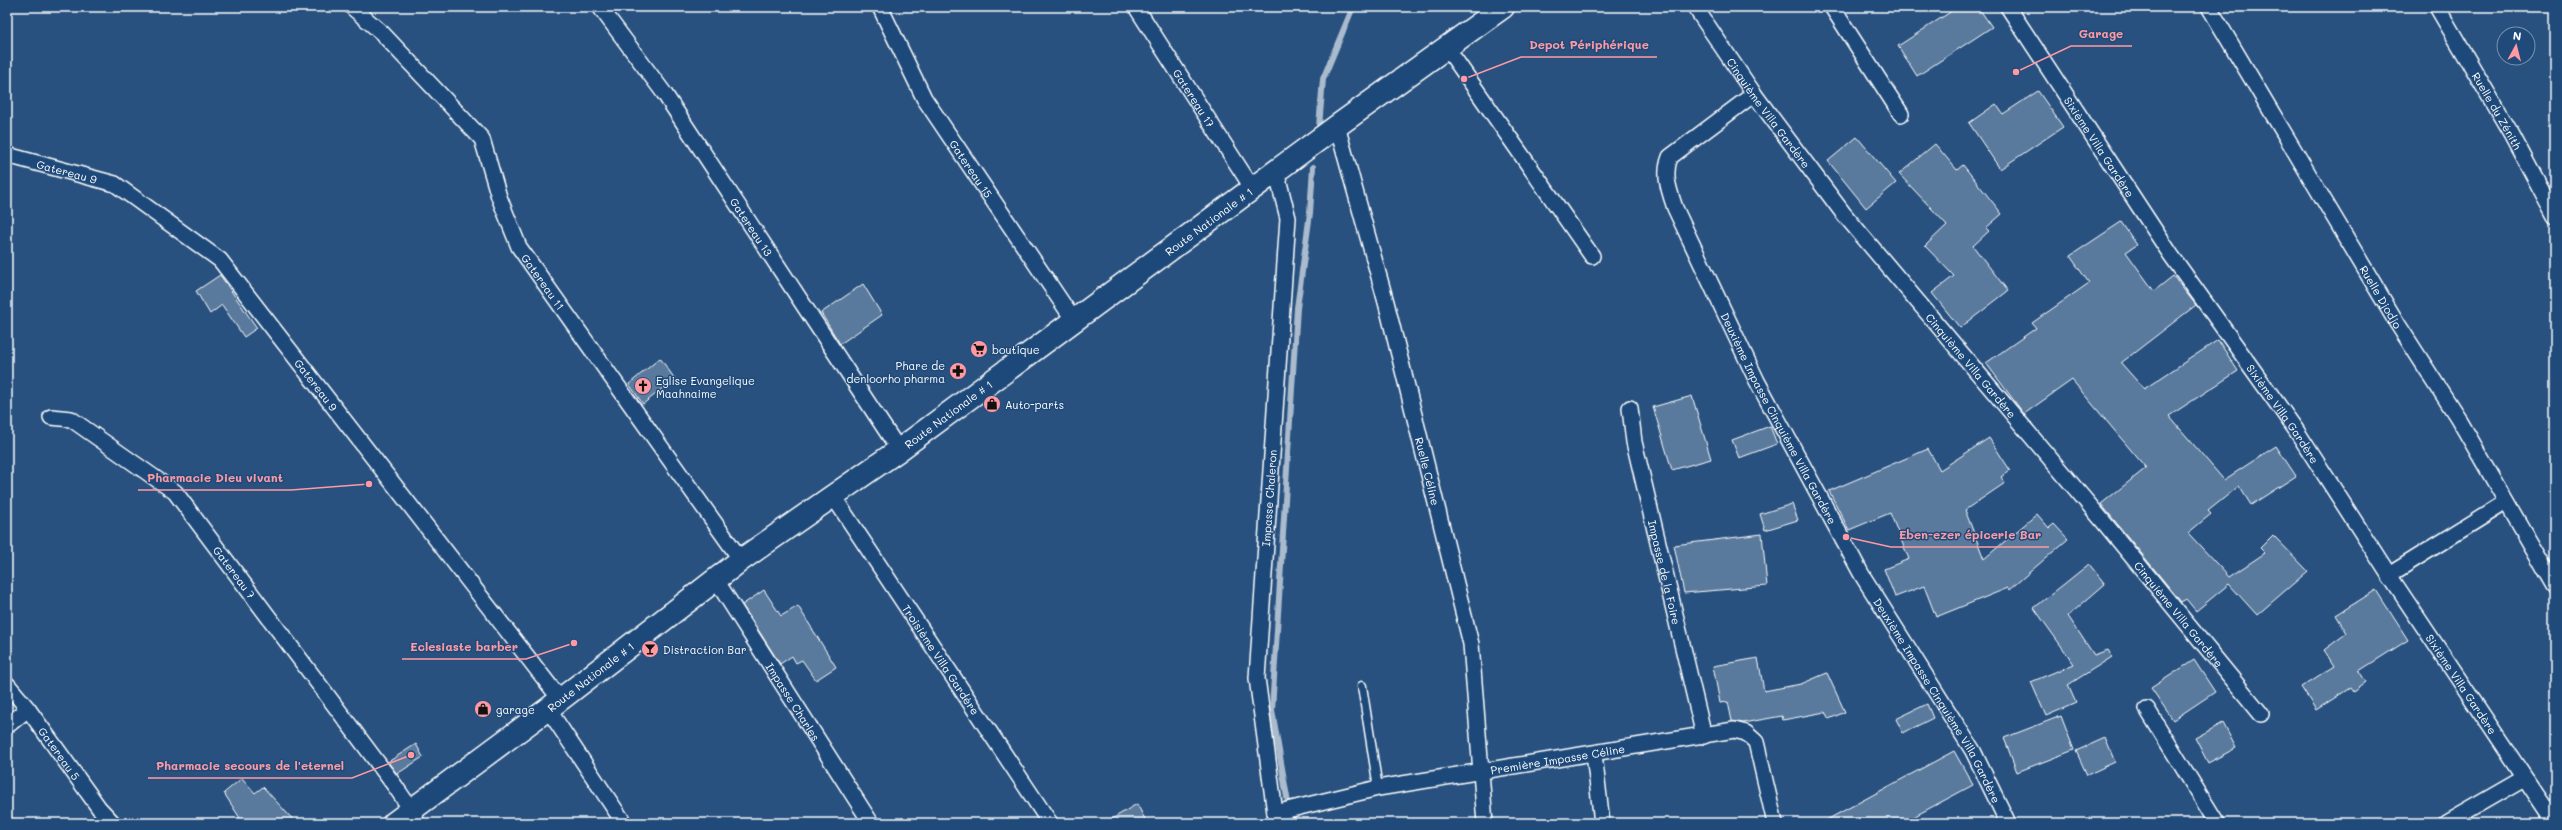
<svg xmlns="http://www.w3.org/2000/svg" width="2562" height="830" font-family="Mali,sans-serif">
  <style>
    .lines { fill: none; stroke-linecap: round; stroke-linejoin: round }
    .stream { stroke: #aabbcd; stroke-width: 6 }
    .building { fill: #5a7a9d; stroke: #fff }
    .service-casing { stroke: #fff; stroke-width: 11 }
    .minor-casing { stroke: #fff; stroke-width: 18 }
    .primary-casing { stroke: #fff; stroke-width: 25 }
    .service { stroke: #1f4a7a; stroke-width: 8 }
    .minor { stroke: #1f4a7a; stroke-width: 15 }
    .primary { stroke: #1f4a7a; stroke-width: 22 }
    .labels { text-anchor: middle; dominant-baseline: central; stroke-width: 3; stroke-linejoin: round; paint-order: stroke }
    .street-label { font-size: 11px; fill: #fff; stroke: #1f4a7a }
    .poi-label { font-size: 11px; fill: #fff; stroke: #1f4a7a; text-anchor: start }
    .leader { fill: none; stroke: #ff9aa2; stroke-width: 1.5 }
    .callout-dot { fill: #ff9aa2; stroke: #1f4a7a; stroke-width: 1.5 }
    .callout-label { font-size: 12px; text-anchor: middle; font-weight: bold; fill: #ff9aa2; stroke: #1f4a7a; stroke-width: 3; stroke-linejoin: round; paint-order: stroke }
  </style>
  <rect width="100%" height="100%" fill="#28517f"/>
  <filter id="ink" filterUnits="userSpaceOnUse"><feTurbulence type="fractalNoise" baseFrequency=".025" numOctaves="2"/><feDisplacementMap in="SourceGraphic" scale="8" xChannelSelector="R" yChannelSelector="G"/><feConvolveMatrix kernelMatrix="1 2 1 2 8 2 1 2 1" color-interpolation-filters="sRGB"/></filter>
  <g filter="url(#ink)">
    <g class="lines">
      <path class="stream" d="M1319,127L1323,79L1353,7
        M1295,823L1289,809L1272,710L1297,308L1310,213L1313,167"/>
    </g>
    <path class="building" d="M1958,7H1978L1992,27L1917,76L1898,46Z
      M2038,91L2063,127L2000,169L1969,123L1996,104L2003,114Z
      M1857,137L1896,183L1866,208L1828,161Z
      M1935,144L1957,170L1963,165L2002,214L1986,228L1989,231L1973,246L2008,291L1960,328L1932,293L1954,276L1925,246L1947,225L1899,174Z
      M2121,222L2137,245L2126,252L2154,291L2173,276L2196,305L2121,363L2144,389L2218,340L2238,371L2169,416L2224,480L2276,446L2296,476L2251,505L2239,486L2208,511L2211,514L2188,533L2229,577L2265,553L2260,548L2273,535L2308,571L2257,615L2229,584L2196,611L2186,599L2181,602L2101,504L2146,468L2072,380L2024,414L1986,363L2036,328L2032,323L2089,283L2070,256Z
      M220,275L257,328L244,337L222,305L210,314L196,291Z
      M863,284L882,315L840,344L821,313Z
      M660,358L675,379L643,404L629,384Z
      M1692,396L1711,459L1672,470L1653,407Z
      M1770,426L1777,444L1739,458L1732,440Z
      M1989,438L2010,470L2001,477L2005,483L1965,510L1984,559L2037,514L2049,528L2054,524L2068,539L2009,590L2008,588L1936,617L1924,586L1895,597L1884,569L1909,559L1890,513L1849,530L1829,491L1928,449L1940,470Z
      M1792,504L1798,520L1765,530L1760,514Z
      M1762,534L1767,586L1684,593L1674,545Z
      M2089,564L2105,584L2068,616L2094,655L2108,650L2112,657L2068,685L2076,703L2046,716L2031,682L2074,664L2034,608Z
      M764,590L781,616L798,606L836,667L816,680L802,660L796,663L792,656L780,664L742,605Z
      M2376,590L2408,640L2359,671L2366,682L2353,692L2350,688L2316,710L2301,687L2334,666L2324,650L2347,633L2336,615Z
      M1758,658L1764,691L1801,684L1827,673L1845,712L1829,719L1825,712L1783,720L1782,716L1743,723L1732,721L1728,702L1720,703L1713,666Z
      M2194,660L2215,692L2173,720L2151,688Z
      M1927,704L1933,718L1903,733L1896,719Z
      M2061,716L2074,750L2017,772L2004,738Z
      M2223,723L2236,748L2208,763L2195,738Z
      M2105,738L2115,762L2087,775L2076,751Z
      M416,744L423,757L397,774L388,762Z
      M1954,751L1973,785L1902,823H1821Z
      M242,778L255,793L263,787L296,823H243L224,793Z
      M1137,804L1147,823H1105Z"/>
    <g class="lines">
      <g class="service-casing">
        <path id="service" d="M1362,686L1378,788"/>
      </g>
      <g class="minor-casing">
        <g id="minor">
          <path id="s1" d="M352,7L382,33L482,139L499,197L519,247L741,560"/>
          <path id="s2" d="M600,7L664,93L899,450"/>
          <path id="s3" d="M880,7L924,98L1075,322"/>
          <path id="s4" d="M1136,7L1253,189"/>
          <path id="s5" d="M1695,7L1754,94L1843,213L2102,520L2261,714"/>
          <path d="M1832,7L1901,114"/>
          <path id="s6" d="M2008,7L2171,255L2296,430L2389,575L2555,823"/>
          <path id="s7" d="M2209,7L2397,323L2458,418L2555,586"/>
          <path id="s8" d="M2437,7L2512,135L2555,216"/>
          <path d="M1447,48L1592,256"/>
          <path id="s9" d="M1754,94L1670,157C1663,175 1669,190 1675,208L1757,381L1862,575L1973,751L2008,823"/>
          <path id="s10" d="M1337,126L1386,302L1471,644L1485,823"/>
          <path id="s11" d="M7,155L115,184L220,260L560,699"/>
          <path d="M1276,171L1288,218L1257,678L1275,813L1280,823"/>
          <path id="s12" d="M1630,408L1634,442L1704,736"/>
          <path id="s13" d="M51,417L71,419L175,492L395,786L412,811L417,823"/>
          <path id="s14" d="M833,496L1050,823"/>
          <path d="M2389,575L2506,502"/>
          <path id="s15" d="M716,580L871,823"/>
          <path id="s16" d="M7,684L28,709L99,808L113,823"/>
          <path d="M548,709L624,823"/>
          <path d="M2147,709L2217,823"/>
          <path d="M7,726L28,709"/>
          <path d="M1594,754L1602,823"/>
          <path id="s17" d="M1275,813L1378,788L1734,730L1746,733L1756,742L1775,823"/>
          <path d="M2446,823L2524,778"/>
        </g>
      </g>
      <g class="primary-casing">
        <g id="primary">
          <path id="s18" d="M394,823L548,709L741,560L899,450L1337,126L1503,7"/>
        </g>
      </g>
      <use href="#service" class="service"/>
      <use href="#minor" class="minor"/>
      <use href="#primary" class="primary"/>
    </g>
  </g>
  <defs>
    <g id="supermarket-disc" transform="scale(0.9)"><circle r="9.5" fill="#ff9aa2" stroke="#1f4a7a"/><path d="M-6-5.5h2.5l.6 2H6L4.5 2H-2.5L-4.4-4H-6ZM-1.5 3.2a1.3 1.3 0 1 0 .1 0ZM3 3.2a1.3 1.3 0 1 0 .1 0Z" fill="#111"/></g>
    <g id="pharmacy-disc" transform="scale(0.9)"><circle r="9.5" fill="#ff9aa2" stroke="#1f4a7a"/><path d="M-2-6h4v4h4v4h-4v4h-4v-4h-4v-4h4Z" fill="#111"/></g>
    <g id="church-disc" transform="scale(0.9)"><circle r="9.5" fill="#ff9aa2" stroke="#1f4a7a"/><path d="M-1.2-6h2.4v3.5h3.3v2.4h-3.3V6h-2.4V-.1h-3.3v-2.4h3.3Z" fill="#111"/></g>
    <g id="shop-disc" transform="scale(0.9)"><circle r="9.5" fill="#ff9aa2" stroke="#1f4a7a"/><path d="M-5-2.5h2.3a2.7 3.5 0 0 1 5.4 0H5L5.5 6h-11ZM-1.5-2.5h3a1.5 2.3 0 0 0-3 0Z" fill="#111"/></g>
    <g id="bar-disc" transform="scale(0.9)"><circle r="9.5" fill="#ff9aa2" stroke="#1f4a7a"/><path d="M-6-5H6L.8 .8V4.5H3.5V6h-7V4.5H-.8V.8Z" fill="#111"/></g>
  </defs>
  <g fill-rule="evenodd">
    <use href="#supermarket-disc" x="979" y="349"/>
    <use href="#pharmacy-disc" x="958" y="371"/>
    <use href="#church-disc" x="643" y="386"/>
    <use href="#shop-disc" x="992" y="404"/>
    <use href="#bar-disc" x="650" y="649"/>
    <use href="#shop-disc" x="483" y="709"/>
  </g>
  <g class="labels">
    <g class="street-label">
      <text stroke="none"><textPath href="#s4" startOffset="108">Gatereau 17</textPath></text>
      <text stroke="none"><textPath href="#s8" startOffset="120">Ruelle du Zénith</textPath></text>
      <text stroke="none"><textPath href="#s5" startOffset="129">Cinquième Villa Gardère</textPath></text>
      <text stroke="none"><textPath href="#s6" startOffset="167">Sixième Villa Gardère</textPath></text>
      <text stroke="none"><textPath href="#s3" startOffset="186">Gatereau 15</textPath></text>
      <text stroke="none"><textPath href="#s11" startOffset="62">Gatereau 9</textPath></text>
      <text stroke="none"><textPath href="#s18" startOffset="1013">Route Nationale # 1</textPath></text>
      <text stroke="none"><textPath href="#s2" startOffset="267">Gatereau 13</textPath></text>
      <text stroke="none"><textPath href="#s1" startOffset="342">Gatereau 11</textPath></text>
      <text stroke="none"><textPath href="#s7" startOffset="337">Ruelle Djodjo</textPath></text>
      <text stroke="none"><textPath href="#s5" startOffset="453">Cinquième Villa Gardère</textPath></text>
      <text stroke="none"><textPath href="#s11" startOffset="399">Gatereau 9</textPath></text>
      <text stroke="none"><textPath href="#s18" startOffset="689">Route Nationale # 1</textPath></text>
      <text stroke="none"><textPath href="#s6" startOffset="491">Sixième Villa Gardère</textPath></text>
      <text stroke="none"><textPath href="#s9" startOffset="392">Deuxième Impasse Cinquième Villa Gardère</textPath></text>
      <text stroke="none"><textPath href="#s10" startOffset="357">Ruelle Céline</textPath></text>
      <text transform="translate(1269 498) rotate(-86)">Impasse Chaleron</text>
      <text stroke="none"><textPath href="#s13" startOffset="247">Gatereau 7</textPath></text>
      <text stroke="none"><textPath href="#s12" startOffset="168">Impasse de la Foire</textPath></text>
      <text stroke="none"><textPath href="#s5" startOffset="777">Cinquième Villa Gardère</textPath></text>
      <text stroke="none"><textPath href="#s14" startOffset="196">Troisième Villa Gardère</textPath></text>
      <text stroke="none"><textPath href="#s18" startOffset="245">Route Nationale # 1</textPath></text>
      <text stroke="none"><textPath href="#s6" startOffset="815">Sixième Villa Gardère</textPath></text>
      <text stroke="none"><textPath href="#s9" startOffset="716">Deuxième Impasse Cinquième Villa Gardère</textPath></text>
      <text stroke="none"><textPath href="#s15" startOffset="144">Impasse Charles</textPath></text>
      <text stroke="none"><textPath href="#s16" startOffset="87">Gatereau 5</textPath></text>
      <text stroke="none"><textPath href="#s17" startOffset="288">Première Impasse Céline</textPath></text>
    </g>
    <g class="poi-label">
      <text x="992" y="349">boutique</text>
      <text x="945" y="365" text-anchor="end">Phare de<tspan x="945" dy="13">denloorho pharma</tspan></text>
      <text x="656" y="380">Eglise Evangelique<tspan x="656" dy="13">Maahnaime</tspan></text>
      <text x="1005" y="404">Auto-parts</text>
      <text x="663" y="649">Distraction Bar</text>
      <text x="496" y="709">garage</text>
    </g>
  </g>
  <path class="leader" d="M2016 72L2071 46H2132M1464 79L1521 57H1657M369 484L291 490H138M1846 537L1891 547H2049M574 643L526 659H402M411 755L352 778H148"/>
  <g class="callout-dot">
    <circle cx="2016" cy="72" r="4"/>
    <circle cx="1464" cy="79" r="4"/>
    <circle cx="369" cy="484" r="4"/>
    <circle cx="1846" cy="537" r="4"/>
    <circle cx="574" cy="643" r="4"/>
    <circle cx="411" cy="755" r="4"/>
  </g>
  <g class="callout-label">
    <text x="2101" y="38">Garage</text>
    <text x="1589" y="49">Depot Périphérique</text>
    <text x="215" y="482">Pharmacie Dieu vivant</text>
    <text x="1970" y="539">Eben-ezer épicerie Bar</text>
    <text x="464" y="651">Eclesiaste barber</text>
    <text x="250" y="770">Pharmacie secours de l'eternel</text>
  </g>
  <rect width="2562" height="830" fill="none" stroke="#1f4a7a" stroke-width="24"/>
  <rect x="12" y="12" width="2538" height="806" fill="none" stroke="#fff" stroke-width="1.5" filter="url(#ink)"/>
  <g transform="translate(2516 46) rotate(7)"><circle r="19" fill="#1f4a7a" stroke="#7992af"/>
  <path d="M0-3L7 15L0 10L-7 15Z" fill="#ff9aa2"/>
  <text y="-6" font-size="11" font-weight="bold" text-anchor="middle" fill="#ffffff">N</text>
  </g>
</svg>
